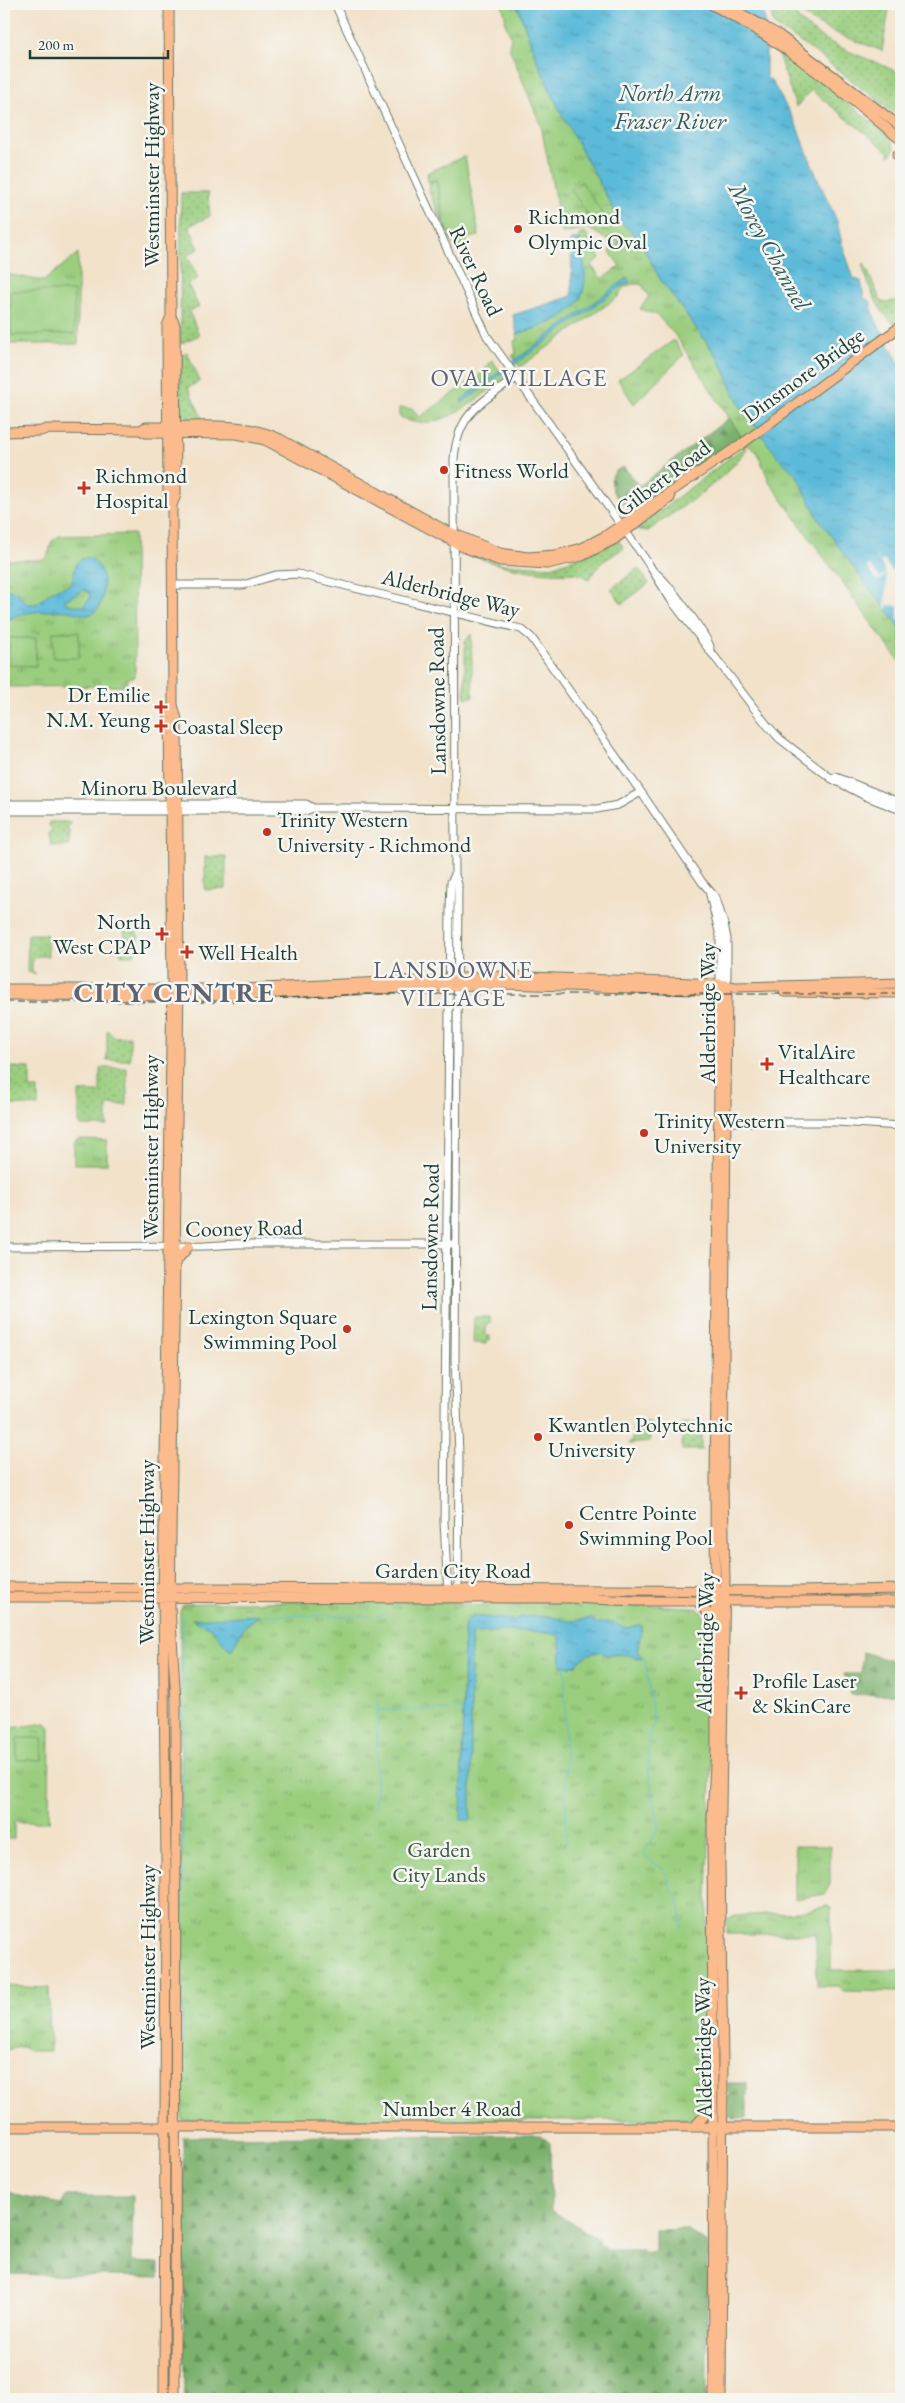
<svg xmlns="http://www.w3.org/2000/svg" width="905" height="2403" font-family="'EB Garamond',serif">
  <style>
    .grass { fill: url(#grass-dots); stroke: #5c8659 }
    .forest { fill: url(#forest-firs); stroke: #4d7750 }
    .park { fill: url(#park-tufts); stroke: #5c8659 }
    .pitch { fill: #9ace7e; stroke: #5c8659 }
    .water { fill: url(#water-ripples); stroke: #3d7c86; fill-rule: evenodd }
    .pier { fill: #f2e2ca }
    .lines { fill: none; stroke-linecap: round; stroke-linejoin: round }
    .stream { stroke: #5bbad9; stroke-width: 1 }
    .minor-casing { stroke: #697768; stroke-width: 9 }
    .major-casing { stroke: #697768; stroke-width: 11 }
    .minor { stroke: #fff; stroke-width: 7 }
    .major { stroke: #fbbb8d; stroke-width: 9 }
    .rail { stroke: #1f3d34; stroke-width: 1; stroke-dasharray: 8 4; stroke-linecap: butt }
    .poi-dot { fill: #c8321e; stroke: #f6f6f2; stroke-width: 2 }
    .labels { text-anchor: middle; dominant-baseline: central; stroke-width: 5; stroke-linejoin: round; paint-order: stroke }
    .street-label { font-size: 22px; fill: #1f3d34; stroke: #f6f6f2 }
    .poi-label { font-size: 22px; fill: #1f3d34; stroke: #f6f6f2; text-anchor: start }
    .park-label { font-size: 22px; fill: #385a43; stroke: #f6f6f2 }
    .water-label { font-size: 24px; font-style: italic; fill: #2e5c5d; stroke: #f6f6f2 }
    .neighbourhood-label { font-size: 24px; letter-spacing: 1px; fill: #5f6472; stroke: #f6f6f2 }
    .district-label { font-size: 28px; font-weight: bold; letter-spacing: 1px; fill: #5f6472; stroke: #f6f6f2 }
  </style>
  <defs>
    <pattern id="grass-dots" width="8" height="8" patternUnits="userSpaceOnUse" patternTransform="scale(1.25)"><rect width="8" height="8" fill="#9ace7e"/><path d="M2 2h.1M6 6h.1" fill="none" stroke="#7da868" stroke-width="1.8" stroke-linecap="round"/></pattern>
    <pattern id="forest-firs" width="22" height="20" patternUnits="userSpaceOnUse" patternTransform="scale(1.25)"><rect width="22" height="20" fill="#7bb16d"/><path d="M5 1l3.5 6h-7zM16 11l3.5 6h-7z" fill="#64915a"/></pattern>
    <pattern id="park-tufts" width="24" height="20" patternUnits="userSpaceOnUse" patternTransform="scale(1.25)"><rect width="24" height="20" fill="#9ace7e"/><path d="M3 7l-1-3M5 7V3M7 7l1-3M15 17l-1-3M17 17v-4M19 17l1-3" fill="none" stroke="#7da868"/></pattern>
    <pattern id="water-ripples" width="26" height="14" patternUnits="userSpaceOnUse" patternTransform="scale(1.25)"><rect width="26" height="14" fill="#5bbad9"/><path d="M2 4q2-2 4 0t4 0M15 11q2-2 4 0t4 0" fill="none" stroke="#4b98b1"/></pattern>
  </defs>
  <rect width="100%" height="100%" fill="#f6f6f2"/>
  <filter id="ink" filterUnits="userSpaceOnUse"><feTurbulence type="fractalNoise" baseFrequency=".02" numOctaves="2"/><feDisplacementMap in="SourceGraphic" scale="10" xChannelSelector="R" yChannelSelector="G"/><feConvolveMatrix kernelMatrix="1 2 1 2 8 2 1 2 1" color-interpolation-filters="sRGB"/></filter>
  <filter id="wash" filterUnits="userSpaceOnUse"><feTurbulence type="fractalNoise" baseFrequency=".0096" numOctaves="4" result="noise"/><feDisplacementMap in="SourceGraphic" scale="20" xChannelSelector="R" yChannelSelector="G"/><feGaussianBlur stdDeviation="1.12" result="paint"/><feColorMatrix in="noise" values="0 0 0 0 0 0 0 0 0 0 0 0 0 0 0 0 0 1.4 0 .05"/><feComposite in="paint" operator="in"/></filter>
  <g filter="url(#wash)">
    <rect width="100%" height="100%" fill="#f2e2ca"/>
    <path class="grass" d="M770,4H786C816,46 858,52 901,74V116L890,110L816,53L773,24Z
      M795,4H890L882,51C859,41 806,26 795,4Z
      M776,48L806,69L891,138L894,149L890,156H888L890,153L811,90L796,107Z
      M436,180L442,213L441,214L452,241L466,239L468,243L455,249L429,192L430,182Z
      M181,193H208L210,216L189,226L199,249L187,255L198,278L188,284L199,307L189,311L199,335L180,344Z
      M864,263L881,301L886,303L901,299V321L896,325C876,311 870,287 862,265Z
      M187,352L200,381L188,388L204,422H183L180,419V356Z
      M745,446L746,450C724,482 679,508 648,531L636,529Z
      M619,541L624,548L602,562L588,580L581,574L579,576L578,573C539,575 503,568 467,554L502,564L552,567Z
      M638,568L649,583L622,604L611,589Z
      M471,634L473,697L465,698V642Z
      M49,822H71L67,829L70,832L69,846H51L49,833L52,829L49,826Z
      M205,857H226V889L205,890Z
      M124,927H135V932L138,934V946L134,955H121V950H114V946H125Z
      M28,934H46L48,956H38L32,961V971L36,974L27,972Z
      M107,1030L115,1037L130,1036V1060H107Z
      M11,1067L30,1068V1089H38V1106L10,1105Z
      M100,1068H127V1105H107V1126H81L79,1123V1092H100Z
      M474,1317H490V1324L486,1325V1336H490V1340H486V1344L473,1343Z
      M634,1423H650V1442L629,1444L633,1437Z
      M682,1423H701V1450H682Z"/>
    <path class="forest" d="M729,418L741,436L629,512L625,502L622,504L613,492L611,478L616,470L624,467L639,486Z
      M863,1652L901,1664V1694L850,1695L844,1674H861Z
      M728,2083H747V2118H733L729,2115Z
      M540,2135L550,2143L551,2210L598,2239V2243L606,2250H642V2253L655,2251V2230L686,2229L707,2243V2399H184L183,2137Z
      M10,2192L23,2197L62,2204L66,2196H133L132,2262L159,2263V2277L4,2274V2229L9,2228Z"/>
    <path class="park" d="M502,4H517L536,58L558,107L620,221L640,241L660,279L719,359L739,404L778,457L798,477L817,516L901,628V664L770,483L756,450L747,445L675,335L657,315L640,309L649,296L642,285C633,282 621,286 619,296L520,367L512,356L516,353L514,341L518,340L517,334L550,323L578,302L583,292L584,281L579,235L585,232L600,258L591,265L602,279L620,266L609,251L614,245L621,242L604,238L588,228L562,233L541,126L509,47L511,36L504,20L506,19Z
      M78,253V344H4V269L5,274L44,281Z
      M674,340L684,355L634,404L618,380Z
      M492,360L505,378C478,398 434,439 399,416V408L413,409L419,418L472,380L477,378Z
      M134,534L135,677L127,678V686L4,687V560H43L48,555L52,541L59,536Z
      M81,1139L107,1140V1164H74V1144L76,1140Z
      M448,1601L477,1606L491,1603L560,1601L692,1607L697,1608L709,1621L712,1749L707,1897L706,2109L703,2114L693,2120H182L180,1610L183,1604L233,1602Z
      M46,1723L50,1727L49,1822H14V1839H4V1729Z
      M795,1846H830V1884L825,1894L795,1899Z
      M827,1906L831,1908V1970H901V1992L842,1991L839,1986H817L816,1934H727V1919L735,1916L799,1912Z
      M4,1986L49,1988L50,2051H30L22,2047L4,2050Z"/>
    <path class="pitch" d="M465,156L479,236L453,241L445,224L437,179L428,182L427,173Z
      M582,182L602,213L591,220L571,189Z
      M10,291H74V334L11,335Z
      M53,632H79V658H53Z
      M9,638H36V666L9,665Z
      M17,1738H42V1760H17Z"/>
    <path class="water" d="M517,4H761L766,25V78L771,80L795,122L817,177L837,221L842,244L854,279L861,281L864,298L870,301L875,319L899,363H901V628L858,574L817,516L798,477L778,457L739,404L719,359L660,279L640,241L620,221L558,107L536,58Z
      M571,239H580C583,256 589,280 581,297C572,318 535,329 517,334L513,315L572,296Z
      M627,278L630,282L619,288L462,403L461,400Z
      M88,558C96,561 100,567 102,575C105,587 104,613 87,615C80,615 74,611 67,611C49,610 17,611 4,623V618L9,607L4,603V589L16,591L27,604H36L52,591L71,584C77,573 70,559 88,558ZM84,590L89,593L90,598L84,606H77L65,603V600Z
      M260,1615L244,1627L231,1651L211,1628L192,1619Z
      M472,1616L514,1620L522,1617L549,1616L567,1621L591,1619L598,1624C620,1618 611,1625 627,1628L639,1625L642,1626L637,1651L643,1658C636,1658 632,1655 626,1655C616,1653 610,1658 601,1652L588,1654L575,1666H561L560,1637C550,1628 487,1631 471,1634V1820H461L464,1628L465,1623Z"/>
    <path class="pier" d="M875,553L881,562L884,560L901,584V618H899L898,624V606L888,605V600L887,610L885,608L887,574L878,581L867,567L870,565L879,578L886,573Z"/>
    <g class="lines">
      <path class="stream" d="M183,1615V1856
        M260,1615L369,1616
        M377,1616L386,1614
        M643,1658L645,1659L654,1724C638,1746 655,1801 659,1827L644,1853L645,1857L665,1870L673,1893L679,1899L682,1927
        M565,1666L566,1845
        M379,1710H449
        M453,1710H462
        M375,1812L378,1699
        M182,2091L183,1866"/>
    </g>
  </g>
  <g filter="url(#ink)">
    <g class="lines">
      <g class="minor-casing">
        <path id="minor" d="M335,4L487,336L648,563L671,600L767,725L780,739L832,779L865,796L901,810
          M654,572C663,575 708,637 710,647
          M173,585H243L276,575L298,574L521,629L531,637L641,792L702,882L716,898L724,924L727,939V985
          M836,777L901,803
          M4,804H306L313,808
          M4,811H305L313,808H340L597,809L618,805L641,792
          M709,891L720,936V984
          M722,1122H836L901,1126
          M4,1247L205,1246L237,1244H451
          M458,1593L459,1454L455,1360L458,884L455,875L454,459C458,412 481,403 516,378
          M448,1594L444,1522L450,909L451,882L455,875"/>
      </g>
      <g class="major-casing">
        <path id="major" d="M169,4L171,316L167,326L168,498L172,505
          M710,4C781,39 840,90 901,140
          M724,4L779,35L901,127
          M897,155H901
          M171,316L175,325L176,495L172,505L173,705L177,719L179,983L170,1606L176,1702L175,2399
          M140,430L146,433L237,434L265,440L463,547L500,561L547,564L582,556L615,539L670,498
          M4,432L41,431L46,429L140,430L146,427C188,427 242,420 280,439L445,530L500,553L528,557L555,555L582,548L605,536L743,443L901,326
          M4,989H241L502,976L720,984L735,987L901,983
          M784,992L901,993
          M4,995L207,996L502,984L726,991
          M175,1263L189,1246
          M4,1587L799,1591L901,1589
          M4,1597L569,1598L636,1601H901
          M697,1601L714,1620
          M695,2126L712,2107
          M4,2127H901
          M164,2399L166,1860L163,1597L172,981L169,714L173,705
          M714,2399L712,1816L716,1748L715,1480L720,984
          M721,2399L723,2061L720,1864L725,1578L723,1487L727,985"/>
      </g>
      <use href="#minor" class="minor"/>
      <use href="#major" class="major"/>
      <path class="rail" d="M4,1002H222L359,994H901"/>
    </g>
  </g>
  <g class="poi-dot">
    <circle cx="518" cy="229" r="5"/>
    <circle cx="444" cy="470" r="5"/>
    <path d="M81.5 480.5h5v5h5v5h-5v5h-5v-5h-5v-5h5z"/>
    <path d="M158.5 699.5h5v5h5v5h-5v5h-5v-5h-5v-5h5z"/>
    <path d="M158.5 718.5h5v5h5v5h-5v5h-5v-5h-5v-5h5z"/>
    <circle cx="267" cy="832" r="5"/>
    <path d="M159.5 926.5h5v5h5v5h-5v5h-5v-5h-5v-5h5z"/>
    <path d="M184.5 944.5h5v5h5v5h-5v5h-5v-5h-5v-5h5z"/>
    <path d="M764.5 1056.5h5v5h5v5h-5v5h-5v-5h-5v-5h5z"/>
    <circle cx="644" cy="1133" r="5"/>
    <circle cx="347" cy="1329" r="5"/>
    <circle cx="538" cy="1437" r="5"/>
    <circle cx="569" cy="1525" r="5"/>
    <path d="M738.5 1685.5h5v5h5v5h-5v5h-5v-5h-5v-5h5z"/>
  </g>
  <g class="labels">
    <g class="street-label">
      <text transform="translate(151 175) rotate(-90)">Westminster Highway</text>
      <text transform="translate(476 271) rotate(65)">River Road</text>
      <text transform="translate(803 375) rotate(-36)">Dinsmore Bridge</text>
      <text transform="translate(663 478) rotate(-37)">Gilbert Road</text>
      <text transform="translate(451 593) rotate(14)">Alderbridge Way</text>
      <text transform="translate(437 701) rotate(-91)">Lansdowne Road</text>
      <text x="159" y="787">Minoru Boulevard</text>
      <text transform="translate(707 1013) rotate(-90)">Alderbridge Way</text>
      <text transform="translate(150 1147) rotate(-90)">Westminster Highway</text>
      <text transform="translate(244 1228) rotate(-1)">Cooney Road</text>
      <text transform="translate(430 1237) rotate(-89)">Lansdowne Road</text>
      <text transform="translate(146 1552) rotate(-90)">Westminster Highway</text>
      <text x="453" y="1570">Garden City Road</text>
      <text transform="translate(705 1643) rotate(-89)">Alderbridge Way</text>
      <text transform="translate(147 1957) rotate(-90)">Westminster Highway</text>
      <text transform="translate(703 2048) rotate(-91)">Alderbridge Way</text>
      <text x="452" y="2108">Number 4 Road</text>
    </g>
    <g class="poi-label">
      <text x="528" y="216">Richmond<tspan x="528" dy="25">Olympic Oval</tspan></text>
      <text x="454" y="470">Fitness World</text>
      <text x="95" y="475">Richmond<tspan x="95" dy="25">Hospital</tspan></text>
      <text x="150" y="694" text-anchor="end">Dr Emilie<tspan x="150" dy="25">N.M. Yeung</tspan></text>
      <text x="172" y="726">Coastal Sleep</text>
      <text x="277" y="819">Trinity Western<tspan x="277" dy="25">University - Richmond</tspan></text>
      <text x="151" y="921" text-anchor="end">North<tspan x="151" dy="25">West CPAP</tspan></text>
      <text x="198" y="952">Well Health</text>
      <text x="778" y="1051">VitalAire<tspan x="778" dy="25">Healthcare</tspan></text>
      <text x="654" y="1120">Trinity Western<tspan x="654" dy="25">University</tspan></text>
      <text x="337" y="1316" text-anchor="end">Lexington Square<tspan x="337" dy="25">Swimming Pool</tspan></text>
      <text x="548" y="1424">Kwantlen Polytechnic<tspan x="548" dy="25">University</tspan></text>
      <text x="579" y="1512">Centre Pointe<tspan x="579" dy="25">Swimming Pool</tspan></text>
      <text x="752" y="1680">Profile Laser<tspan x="752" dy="25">&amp; SkinCare</tspan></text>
    </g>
    <g class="park-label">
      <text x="439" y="1849">Garden<tspan x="439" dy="25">City Lands</tspan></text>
    </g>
    <g class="water-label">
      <text x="670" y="92">North Arm<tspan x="670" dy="28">Fraser River</tspan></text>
      <text transform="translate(770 246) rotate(61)">Morey Channel</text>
    </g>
    <g class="neighbourhood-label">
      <text x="519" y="377">OVAL VILLAGE</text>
      <text x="453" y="969">LANSDOWNE<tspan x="453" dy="28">VILLAGE</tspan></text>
    </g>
    <g class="district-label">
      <text x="174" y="992">CITY CENTRE</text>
    </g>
  </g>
  <rect width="905" height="2403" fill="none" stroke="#f6f6f2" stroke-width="20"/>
  <path d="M30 50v8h138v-8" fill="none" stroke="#1f3d34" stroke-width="2.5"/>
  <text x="38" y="50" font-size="15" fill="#1f3d34" stroke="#f6f6f2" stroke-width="4" paint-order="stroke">200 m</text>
</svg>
